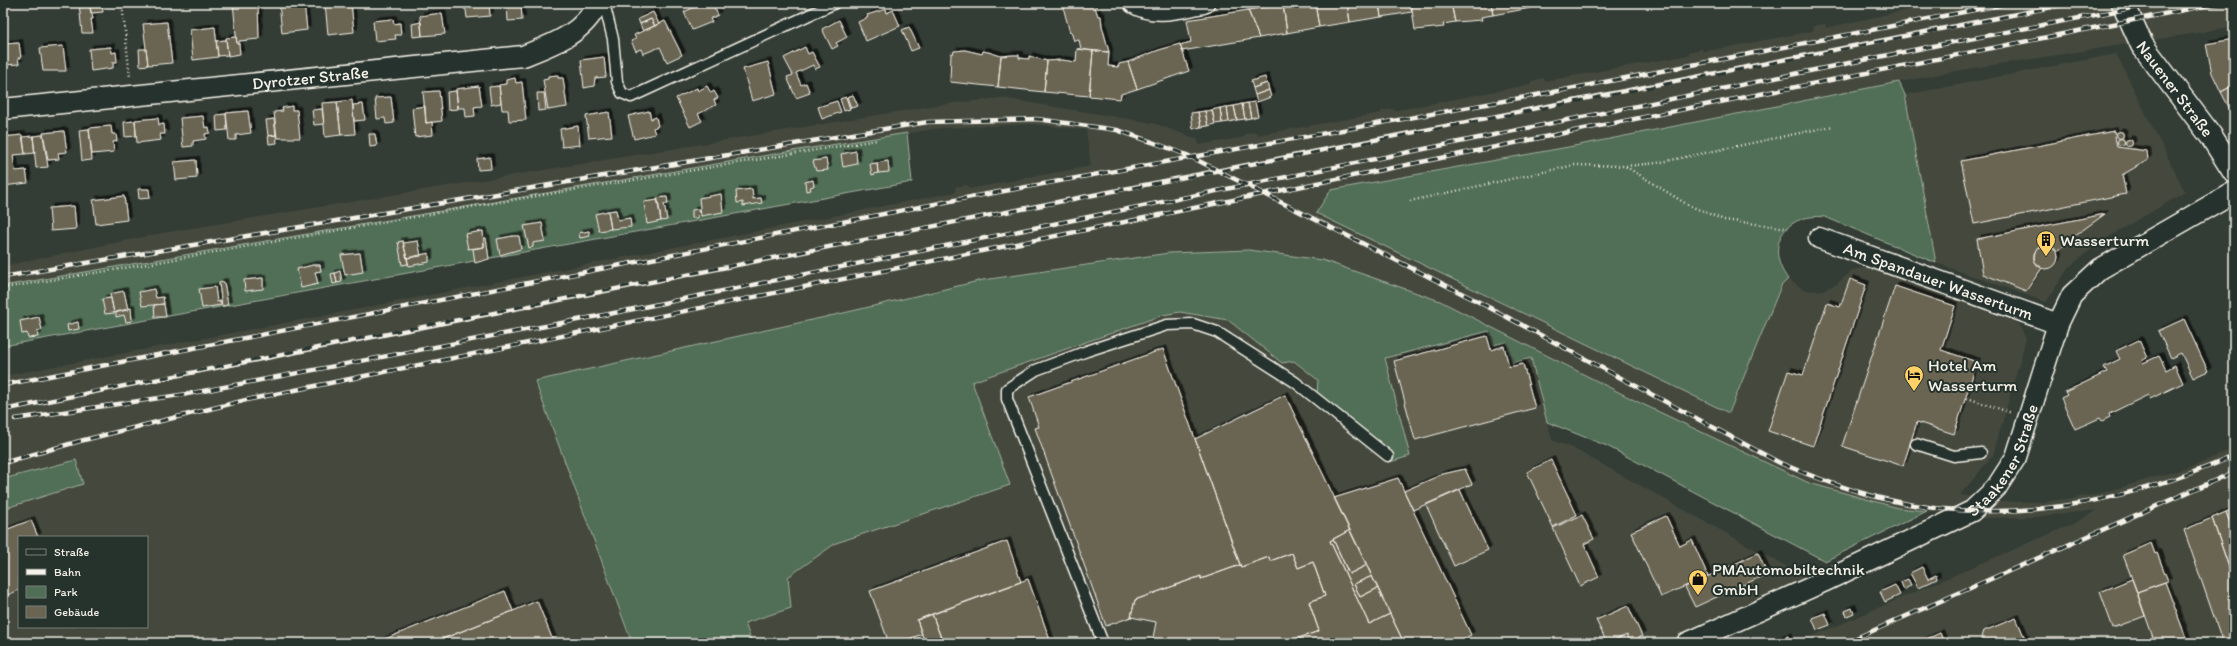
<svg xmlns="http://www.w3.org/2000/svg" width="2237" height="646" font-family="Itim,sans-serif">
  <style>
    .built { fill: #44493e; fill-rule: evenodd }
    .green { fill: #516e57; stroke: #a2b0a0 }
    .building { fill: #6a6553; stroke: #f4f1e8; filter: url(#shadow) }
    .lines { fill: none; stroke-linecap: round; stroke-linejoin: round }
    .service-casing { stroke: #f4f1e8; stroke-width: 13 }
    .minor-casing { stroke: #f4f1e8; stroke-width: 23 }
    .tertiary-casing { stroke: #f4f1e8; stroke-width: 25 }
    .path { stroke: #f4f1e8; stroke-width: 2.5; stroke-dasharray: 1 3; stroke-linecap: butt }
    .service { stroke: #26332d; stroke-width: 10 }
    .minor { stroke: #26332d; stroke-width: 20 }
    .tertiary { stroke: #26332d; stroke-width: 22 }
    .rail-casing { stroke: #f4f1e8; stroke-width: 4.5 }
    .rail { stroke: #26332d; stroke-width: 3; stroke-dasharray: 9; stroke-linecap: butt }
    .labels { text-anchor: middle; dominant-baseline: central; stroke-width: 4; stroke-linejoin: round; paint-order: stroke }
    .street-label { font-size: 17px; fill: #f4f1e8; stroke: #26332d }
    .poi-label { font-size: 17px; fill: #f4f1e8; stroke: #26332d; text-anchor: start }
  </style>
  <defs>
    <filter id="shadow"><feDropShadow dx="3.5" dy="-3.5" stdDeviation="0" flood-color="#0009"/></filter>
  </defs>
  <rect width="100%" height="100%" fill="#343d35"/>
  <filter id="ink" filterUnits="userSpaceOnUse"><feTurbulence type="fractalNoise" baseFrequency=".025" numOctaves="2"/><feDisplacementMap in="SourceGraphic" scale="8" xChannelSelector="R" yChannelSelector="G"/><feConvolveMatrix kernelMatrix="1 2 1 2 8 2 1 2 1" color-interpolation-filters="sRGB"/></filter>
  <g filter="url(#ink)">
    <path class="built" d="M1925,3H2234V26L2197,33L1955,71L1574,146L1331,190L1317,213L1729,413L1781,286L1788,279L1803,289L1812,291L1823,290L1837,284L1853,270L1872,266L2019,324L2026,339L1993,455L1960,495L2002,502H2043L2095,495L2197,465L2234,448V643H1797L2075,523L2097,510L2033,517L1983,518L1898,508L1809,483L1636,401L1440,301L1249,250L1169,253L983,280L848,312L535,381L632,643H3V509L83,484L76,460L3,479V376L359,309L956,192L955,187L968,185L969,189L1091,166L1086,130L1032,124L940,128L343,227L3,286V266L163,233L938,105L1001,98L1153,123L1197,139L1200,145L1245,137V134L1257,132L1258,135L1381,113V111L1393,109L1394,111L1532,84V81L1544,78L1545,81L1690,55L1689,52L1702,49L1703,52L1813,31V26L1825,24L1826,28L1925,6ZM19,537H147V627H19Z
      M2116,54L2185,192L2100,242L2069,267L2046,302L1936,263L1905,95Z
      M1180,312L1228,320L1282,363L1294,361L1318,380L1390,462L1410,456L1385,358L1490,331L1530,358L1552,440L1574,449L1829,590L1714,643H752L745,623L791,608L788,577L836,543L1010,485L971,382L1164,315Z"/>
    <path class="green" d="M1899,82L1905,95L1936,263L1825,217C1786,212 1763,246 1788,279L1781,286L1729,413L1316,213L1331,190L1574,146Z
      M907,133L912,182L3,346V286L792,151Z
      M1249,250L1322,260L1440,301L1636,401L1809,483L1898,508L1927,511L1825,561L1607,446L1547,422L1531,358L1512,363L1507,342L1493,345L1489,331L1385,358L1410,456L1390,462L1317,394L1318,380L1294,361L1282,363L1228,320L1180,312L1163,315L972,382L1010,485L836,543L788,577L791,608L745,623L752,643H632L535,381L848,312L983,280L1169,253Z
      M76,460L83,484L3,509V479Z"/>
    <path class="building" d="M79,3H89L93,19H91L93,33H82Z
      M89,3H102L103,12L91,13Z
      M233,3H258L259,39L239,41V44H237Z
      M279,3H304L307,30L282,33Z
      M325,3H351L354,32L328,35Z
      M464,3H489L490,16L467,18L466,10L463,8Z
      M507,3H521L522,20L508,21Z
      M703,3H712L718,15L710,19L712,22L692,30L684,12Z
      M740,3H752L742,7Z
      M1062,3H1096L1098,6L1095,7L1098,16H1101L1102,26L1109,52L1077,49H1081L1079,40L1074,41L1071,32L1070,33Z
      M1289,3H1315L1319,27L1287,33L1283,4Z
      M1315,3H1347L1350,22L1319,27Z
      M1347,3H1379L1381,17L1350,22Z
      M1379,3H1411L1412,12L1381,17Z
      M1411,3H1451L1455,22L1443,24L1444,27L1415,30Z
      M1451,3H1491L1493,15L1481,17L1482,20L1455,22Z
      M1491,3H1524L1525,9L1493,15Z
      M1524,3H1556L1525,9Z
      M1283,4L1287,33L1259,38L1248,10Z
      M886,9L887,13L893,10L900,26L866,41L858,22L868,17L867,15Z
      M1248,10L1259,38L1182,51L1180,45L1191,42L1187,20Z
      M653,12L659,24L655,26L651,19L640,24L638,19Z
      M442,13L445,34L422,36L420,16Z
      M393,19L394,24L400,23L401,35H395L396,39L375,41L373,21Z
      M651,19L655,26L643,31L640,24Z
      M839,20L847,37L836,43L838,46L832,49L822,29Z
      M665,21L682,55L667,62L660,47L643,54L641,49L636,51L631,41L636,39L634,35Z
      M167,22L172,63L148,65L143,24Z
      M421,22L422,36L413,37L412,24Z
      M215,27L218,57L193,60L190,30Z
      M909,27L919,48L911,51L902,30Z
      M236,37L237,44H239L240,54L228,56L226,38Z
      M2234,39V85L2221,92L2212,73L2206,44Z
      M226,40L228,55L218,56L216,41Z
      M19,43L21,58H18L19,64L3,65V44Z
      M1180,44L1189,71L1137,89L1128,62L1159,50Z
      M63,46L66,71H43L40,48Z
      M111,47L112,53L116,52L117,62H113V68L91,71L89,49Z
      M805,47L808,54L812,52L820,67L815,69L813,65L796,73L801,85L806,83L810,93L796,98L787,77L793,75L784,58Z
      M139,49H146L148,65L140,66Z
      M1077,49L1093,51L1089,96L1044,92L1047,61L1062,60L1076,62Z
      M965,50L982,54L983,51L988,52L1001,56L998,87L950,82L951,53L953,54L954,51Z
      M1093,51L1109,52L1108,66L1118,67L1119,64L1128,62L1137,89L1121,94L1120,99L1089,96Z
      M1013,55H1019V58L1029,59V56L1047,61L1044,92L998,87L1001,56Z
      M604,57L606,77L595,78L594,86L584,88L581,60Z
      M768,62L776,94L752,101L743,69Z
      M558,75V78H563L567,107L548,110L543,80L548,79V76Z
      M1265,77L1267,83L1253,88L1251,81Z
      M515,78L516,83L522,82L526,120L509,121L508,110H502L499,85L506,84V80Z
      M1267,83L1269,90L1255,95L1253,88Z
      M2234,85V117L2221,92Z
      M479,86L482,106L474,107L475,116L466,117L465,108H458L456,89Z
      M499,86L501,103L491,105L489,87Z
      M707,86L711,93L714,91L718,98L714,100L716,105L698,114L702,121L690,127L676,98L697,88L698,91Z
      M1269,90L1271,97L1257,102L1255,95Z
      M439,91L442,121L426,123L423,92Z
      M456,91L458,109L448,110L447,92Z
      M537,93H544L546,110L538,111Z
      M853,95L858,106L851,108L847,97Z
      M391,97L394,123L386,124L385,118L377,119L375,98Z
      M846,97L850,109L844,111L840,99Z
      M352,100L355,134L341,135L337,102Z
      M837,101L841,112L822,119L818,107Z
      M337,102L341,135L325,137L322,103Z
      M1255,102L1258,116L1251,118L1248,103Z
      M1248,103L1251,118L1245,119L1242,104Z
      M363,104L365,120L354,121L353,105Z
      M1242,104L1245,119L1237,120L1234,106Z
      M292,106V110H297L300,138H277L274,112L283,111L282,108Z
      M425,106L426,123L432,122L433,135L415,137L412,108Z
      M1234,106L1237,120L1229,122L1227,107Z
      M1227,107L1229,122L1222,123L1220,108Z
      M1220,108L1222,123L1215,124L1212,110Z
      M322,109L324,124L314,125L312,110Z
      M1212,110L1215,124L1208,126L1205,111Z
      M248,111L251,133L236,135V140H229L226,113Z
      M649,111L651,119L656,117L658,126L653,128L655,134L634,139L628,116Z
      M1205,111L1208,126L1201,127L1198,112Z
      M609,112L612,136L589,138L586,116Z
      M1198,112L1201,127L1193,129L1191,113Z
      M226,114L227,130L217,131L216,115Z
      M203,116L205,128L209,127L210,133L205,134L206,139L193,141V146L183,147L180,118Z
      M158,118L159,125L164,124L165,134H160L161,140L137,143L135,120Z
      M274,119L276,135L268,136L266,120Z
      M135,121L136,136L125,137L124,122Z
      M111,126L112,134H116L117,141L113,142L114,152L92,154L89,128Z
      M578,126L580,145L562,147L560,129Z
      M89,129L92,160L82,161L79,130Z
      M64,131L67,152L58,153L59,159L48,160L43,133Z
      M2114,131L2117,147L2147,151L2148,160L2122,175L2126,194L1974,224L1961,161Z
      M2116.5 135a3.5 3.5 0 1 1 7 0a3.5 3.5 0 1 1-7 0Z
      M369,134H375L377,146L370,147Z
      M22,135L25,154L13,155L15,171L26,170L28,183L3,186V137Z
      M43,135L48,167L36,168L33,136Z
      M276,135L277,143L269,144L268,136Z
      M33,136L35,153L25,154L23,137Z
      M2117.5 142a3.5 3.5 0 1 1 7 0a3.5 3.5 0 1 1-7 0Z
      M2125.5 143a3.5 3.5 0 1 1 7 0a3.5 3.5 0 1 1-7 0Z
      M856,151L857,164L843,167L841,154Z
      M490,157L491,169L478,170L477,159Z
      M826,159L828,170L816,171L813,161Z
      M196,160L197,178L176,180L174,162Z
      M888,161L889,172L878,173L877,163Z
      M877,163L878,173L872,175L870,164Z
      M813,180L814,186L810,187L811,190L806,191L805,182Z
      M138,189H149L150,198L139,199Z
      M752,189L753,199L761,198L762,203L743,206V202L737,203L736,191Z
      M721,194L723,212L701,216L699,198Z
      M124,196L127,220L96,224L93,200Z
      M667,197L668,204H664L667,220L661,221L657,198Z
      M658,200L661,221L647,224L644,202Z
      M74,206L76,229L51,231L49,208Z
      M699,209L698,218H692V210Z
      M616,210L618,220L630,218L631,227L611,229L608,211Z
      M608,211L611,229L599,231L595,214Z
      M2105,214L2073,237L2057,252L2048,245L2037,248L2034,254V261L2042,268L2026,291L1983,274L1977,239Z
      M542,223L545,241L533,243V247L529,248L524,226Z
      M483,231L484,247L468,249L465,234Z
      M589,231L590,236L580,238L579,233Z
      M513,236H519L521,249L500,255L497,239Z
      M484,238H486L489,259L475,263L473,249L484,247Z
      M403,241L408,264L402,265L398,242Z
      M418,241L421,256L407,258L403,243Z
      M2034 257a12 12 0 1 1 24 0a12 12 0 1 1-24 0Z
      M360,253L363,272L345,275L341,255Z
      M429,253V262L409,266L407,258Z
      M313,265H320L321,271L315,272L318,284L301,288L297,269Z
      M340,271L342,282L337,283L335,273Z
      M335,273L337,283L333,284L331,274Z
      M263,278V289L245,291L244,280Z
      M1850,279L1866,285L1813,446L1768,431L1788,371L1803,375L1827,303L1840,307Z
      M224,282L228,305L222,306L219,283Z
      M1895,286L1955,306L1941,350L1977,362L1954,434L1917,422L1903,466L1842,446Z
      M215,287L217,302L221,301V305L202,308L199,289Z
      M154,289L156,298L163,297L164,304L142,306L139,292Z
      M124,291L128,310L114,313L110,294Z
      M111,298L114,313L105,314L102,299Z
      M164,304L166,317H155L154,305Z
      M131,308L132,321L126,322L124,315L116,317V312Z
      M39,317L42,330L37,331L38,337L28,338L27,333L22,334L20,321Z
      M2184,319L2208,371L2193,378L2181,353L2171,358L2158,331Z
      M78,322L79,329L68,331L67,325Z
      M1487,336L1491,350L1504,346L1509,367L1523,364L1535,408L1415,440L1394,361Z
      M2139,340L2147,358L2142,360L2143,363L2159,356L2166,370L2175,365L2183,383L2150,399L2148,395L2109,414L2110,417L2102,421L2100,418L2075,429L2061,398L2067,395L2065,392L2107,372L2104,367L2120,359L2116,351Z
      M1163,349L1240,565L1201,579V576L1135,600L1131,617L1106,626L1035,428L1039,427L1029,397Z
      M1285,395L1350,530L1330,541L1369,624L1390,614L1404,643H1294L1293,640L1319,631L1309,602L1325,596L1313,562L1298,568L1292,553L1270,561L1269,557L1241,567L1195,439Z
      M1551,460L1577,515L1553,527L1527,472Z
      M1465,469L1472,484L1413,510L1404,491L1443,474Z
      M1398,478L1471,635L1455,643H1404L1334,498Z
      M1460,490L1488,550L1454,566L1426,505Z
      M2234,509V534L2226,512Z
      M2226,512L2234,534V572L2231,573L2212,518Z
      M1582,515L1594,539L1584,544L1599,577L1580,586L1553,528Z
      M1666,516L1680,546L1692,540L1708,576L1661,597L1631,532Z
      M2212,518L2234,582V643H2223L2184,530Z
      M31,520L38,537H19V590L3,597V531Z
      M1350,530L1367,565L1349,574L1333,539Z
      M1333,539L1349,574L1367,565L1372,576L1354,584L1360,597L1378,588L1390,614L1369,624L1330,541Z
      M1007,541L1021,582L917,620L922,634L898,643H889L870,591Z
      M2151,543L2155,554L2157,553L2168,581L2137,592L2123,555Z
      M1292,553L1298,568L1313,562L1325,596L1309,602L1319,631L1285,643H1152L1156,622L1131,617L1135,600L1201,576V579L1240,565L1241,567L1269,557L1270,561Z
      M1758,553L1767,574L1695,607L1685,587Z
      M1922,567L1928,579L1936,575L1937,579L1918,588L1910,573Z
      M1372,576L1378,588L1360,597L1354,584Z
      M1028,579L1051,643H943L932,614Z
      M1908,579L1911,585L1904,590L1901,582Z
      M2132,579L2145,616L2113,628L2100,592Z
      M2165,582L2188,643H2155L2137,592Z
      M1895,585L1900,595L1885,602L1880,592Z
      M505,591L513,611L432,643H375Z
      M537,601L554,643H432L513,611Z
      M1628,606L1642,636L1630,641L1627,635L1607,643L1596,620Z
      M1852,608L1854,614L1847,617L1845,611Z
      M1825,613L1830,625L1817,630L1812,618Z
      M932,614L943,643H925L917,620Z
      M2016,618L2027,643H1980L1984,631Z
      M1940,633L1944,643H1932L1929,638Z
      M1788,636L1790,642L1781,643L1779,639Z
      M1929,638L1932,643H1918Z"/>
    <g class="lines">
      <g class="service-casing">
        <path id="service" d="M604,3L613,39L617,82L622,93L631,97L835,3
          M1916,444L1954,456L1981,453
          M1103,643L1007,399V389L1036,370L1087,351L1167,325L1193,324L1217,332L1295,382L1388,456"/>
      </g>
      <g class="minor-casing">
        <g id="minor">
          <path d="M1134,3C1155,16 1181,7 1204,3"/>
          <path id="s1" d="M3,109L523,56C554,44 583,34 598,3"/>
          <path id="s2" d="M1819,238L2058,324"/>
          <path id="s3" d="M1687,643L1823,582L1972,511L1996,488L2016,457L2058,324L2072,295L2100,269L2234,192"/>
        </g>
      </g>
      <g class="tertiary-casing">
        <g id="tertiary">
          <path id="s4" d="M2123,3L2142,45L2211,136L2234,172"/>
        </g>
      </g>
      <path class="path" d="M122,3L130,78
        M1626,166L1657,163L1833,126
        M1410,201L1575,165L1625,166L1688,205L1724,220L1788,228
        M3,288L113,270L482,205L877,140
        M1967,398L2012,413"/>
      <use href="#service" class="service"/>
      <use href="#minor" class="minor"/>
      <use href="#tertiary" class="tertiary"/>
      <g class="rail-casing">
        <path id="rail" d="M3,277L859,133L928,122L1037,119L1117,130L1152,142L1187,155L1477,301L1780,463C1813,477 1846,489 1880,498C2000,528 2123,504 2234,456
          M3,385L971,197L1564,90L2010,3
          M3,410C692,270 1384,142 2073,3
          M15,419L187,394L609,314L1943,44L2158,3
          M3,463L80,441L246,400L1574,131L2219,3
          M1845,643L2234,472"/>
      </g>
      <use href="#rail" class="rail"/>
    </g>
  </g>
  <defs>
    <g id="building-pin" transform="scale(1)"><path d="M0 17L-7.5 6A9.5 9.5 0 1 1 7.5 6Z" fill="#ffd166" stroke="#26332d"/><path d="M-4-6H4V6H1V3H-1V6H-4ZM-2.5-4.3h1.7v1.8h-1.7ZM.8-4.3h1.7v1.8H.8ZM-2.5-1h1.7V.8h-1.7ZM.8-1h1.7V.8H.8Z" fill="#111"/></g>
    <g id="hotel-pin" transform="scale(1)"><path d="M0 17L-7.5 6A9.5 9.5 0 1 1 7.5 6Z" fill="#ffd166" stroke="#26332d"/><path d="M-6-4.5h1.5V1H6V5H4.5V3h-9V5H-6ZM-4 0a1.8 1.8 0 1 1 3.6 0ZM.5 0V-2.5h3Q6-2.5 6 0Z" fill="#111"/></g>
    <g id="shop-pin" transform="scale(1)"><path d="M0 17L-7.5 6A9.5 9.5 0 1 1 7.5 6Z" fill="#ffd166" stroke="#26332d"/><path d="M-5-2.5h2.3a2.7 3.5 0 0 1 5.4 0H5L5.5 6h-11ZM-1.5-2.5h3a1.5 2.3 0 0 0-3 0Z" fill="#111"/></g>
  </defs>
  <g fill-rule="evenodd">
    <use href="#building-pin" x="2046" y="240"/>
    <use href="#hotel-pin" x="1914" y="375"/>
    <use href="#shop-pin" x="1698" y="579"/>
  </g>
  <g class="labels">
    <g class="street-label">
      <text stroke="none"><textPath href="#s1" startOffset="309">Dyrotzer Straße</textPath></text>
      <text stroke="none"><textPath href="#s4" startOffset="101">Nauener Straße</textPath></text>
      <text stroke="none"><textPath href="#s2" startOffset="127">Am Spandauer Wasserturm</textPath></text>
      <text stroke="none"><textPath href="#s3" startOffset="375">Staakener Straße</textPath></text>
    </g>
    <g class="poi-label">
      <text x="2060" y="240">Wasserturm</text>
      <text x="1928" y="365">Hotel Am<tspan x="1928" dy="20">Wasserturm</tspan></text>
      <text x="1712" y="569">PMAutomobiltechnik<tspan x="1712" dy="20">GmbH</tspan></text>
    </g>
  </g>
  <rect width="2237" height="646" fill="none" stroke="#26332d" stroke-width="16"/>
  <rect x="8" y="8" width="2221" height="630" fill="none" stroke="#f4f1e8" stroke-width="1.5" filter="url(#ink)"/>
  <rect x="18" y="536" width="130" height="92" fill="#26332d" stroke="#787f78"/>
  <rect x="26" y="549" width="20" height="6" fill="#26332d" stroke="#787f78"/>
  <text x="54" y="556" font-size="12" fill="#f4f1e8">Straße</text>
  <rect x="26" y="569" width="20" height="6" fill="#f4f1e8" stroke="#787f78"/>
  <text x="54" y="576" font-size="12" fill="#f4f1e8">Bahn</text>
  <rect x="26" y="586" width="20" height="12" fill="#516e57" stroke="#787f78"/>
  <text x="54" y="596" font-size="12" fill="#f4f1e8">Park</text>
  <rect x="26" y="606" width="20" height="12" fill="#6a6553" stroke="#787f78"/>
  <text x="54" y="616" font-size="12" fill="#f4f1e8">Gebäude</text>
</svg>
